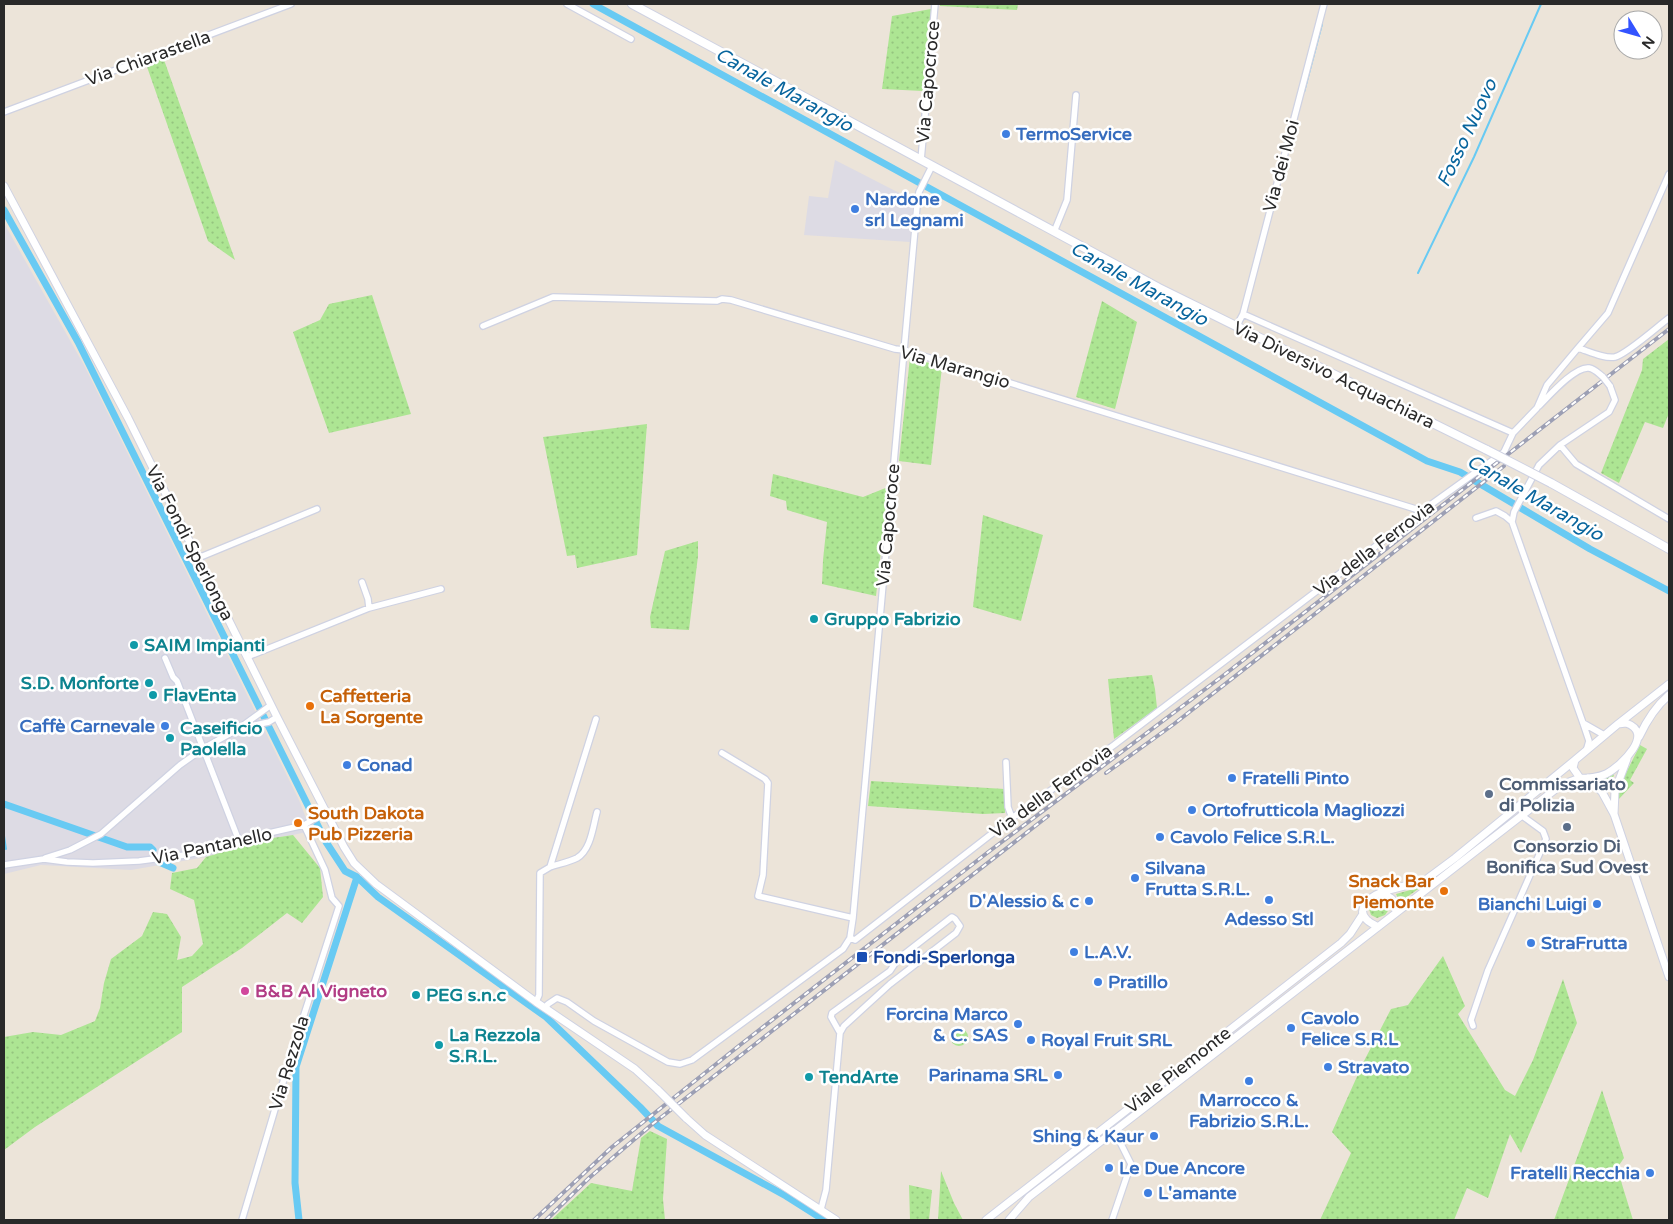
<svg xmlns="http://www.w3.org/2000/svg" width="1673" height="1224" font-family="'Varela Round',sans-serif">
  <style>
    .industrial { fill: #dddbe4 }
    .grass { fill: url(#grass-dots) }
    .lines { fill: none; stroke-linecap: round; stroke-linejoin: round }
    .stream { stroke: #68caf3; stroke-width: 2 }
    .canal { stroke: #68caf3; stroke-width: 7 }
    .minor-casing { stroke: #cfd2e2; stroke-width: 8 }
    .tertiary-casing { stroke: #cfd2e2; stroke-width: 9 }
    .secondary-casing { stroke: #cfd2e2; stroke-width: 10 }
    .minor { stroke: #fff; stroke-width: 5.5 }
    .tertiary { stroke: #fff; stroke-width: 7 }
    .secondary { stroke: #fff; stroke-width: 8 }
    .rail-casing { stroke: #9c9fb4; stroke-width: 4 }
    .rail { stroke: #fff; stroke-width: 2; stroke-dasharray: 5.5; stroke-linecap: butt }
    .minor-bridge-casing { stroke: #cfd2e2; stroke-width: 8; stroke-linecap: butt }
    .tertiary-bridge-casing { stroke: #cfd2e2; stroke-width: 9; stroke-linecap: butt }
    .secondary-bridge-casing { stroke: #cfd2e2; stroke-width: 10; stroke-linecap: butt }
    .minor-bridge { stroke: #fff; stroke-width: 5.5 }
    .tertiary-bridge { stroke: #fff; stroke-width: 7 }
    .secondary-bridge { stroke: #fff; stroke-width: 8 }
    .shop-dot { fill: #3f7fe0; stroke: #fff; stroke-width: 2 }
    .culture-dot { fill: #0f9aa8; stroke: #fff; stroke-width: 2 }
    .food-dot { fill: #e8710a; stroke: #fff; stroke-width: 2 }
    .service-dot { fill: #5c6f8a; stroke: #fff; stroke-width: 2 }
    .transit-dot { fill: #1a4fb4; stroke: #fff; stroke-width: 2 }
    .hotel-dot { fill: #d1479c; stroke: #fff; stroke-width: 2 }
    .labels { text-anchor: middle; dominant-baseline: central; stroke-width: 5; stroke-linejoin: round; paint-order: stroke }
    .street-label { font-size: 18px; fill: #292929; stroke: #fff }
    .shop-label { font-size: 18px; font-weight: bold; fill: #366cbe; stroke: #fff; text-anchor: start }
    .culture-label { font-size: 18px; font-weight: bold; fill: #0d838f; stroke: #fff; text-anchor: start }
    .food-label { font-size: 18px; font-weight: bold; fill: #c56008; stroke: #fff; text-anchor: start }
    .service-label { font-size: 18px; font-weight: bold; fill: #4e5e75; stroke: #fff; text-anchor: start }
    .transit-label { font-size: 18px; font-weight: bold; fill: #164399; stroke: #fff; text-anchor: start }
    .hotel-label { font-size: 18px; font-weight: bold; fill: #b23c85; stroke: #fff; text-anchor: start }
    .water-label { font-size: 19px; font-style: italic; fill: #08659d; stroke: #fff }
  </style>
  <defs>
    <pattern id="grass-dots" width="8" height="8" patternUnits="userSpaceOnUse" patternTransform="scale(1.25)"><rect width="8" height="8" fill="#ade593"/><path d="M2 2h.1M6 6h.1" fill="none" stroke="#95c47f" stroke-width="1.8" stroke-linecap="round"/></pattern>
  </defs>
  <rect width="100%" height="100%" fill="#ece4d9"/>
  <path class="industrial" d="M835,160L913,200L910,242L804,235L809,196L828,198Z
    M4,223L85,367L299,800L311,831L293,835L266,839L206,857L131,870L41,865L4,874Z"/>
  <path class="grass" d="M940,4H1018L1017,10L940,6Z
    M931,9L923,91L882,89L892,16Z
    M163,57L235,260L208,241L146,64Z
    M372,295L411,414L329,433L293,332L320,320L329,304Z
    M1102,301L1137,322L1115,409L1076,397Z
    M1669,339V413L1663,428L1645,422L1619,483L1601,473L1642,370L1643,359Z
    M910,357L942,367L931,465L899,461Z
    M647,424L637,555L577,568L575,555L567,556L543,437Z
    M773,474L863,497L888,487L876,596L822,584L823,560L827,522L787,510L786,501L770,496Z
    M983,515L1043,535L1021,621L973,607Z
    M698,541V556L689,630L651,628L650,617L665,551Z
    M1152,675L1155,689L1157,708L1114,739L1108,679Z
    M1640,745L1647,749L1630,780L1634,783L1618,800L1617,799L1619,787Z
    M1613,773L1614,775L1607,792H1605L1602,783L1598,781L1600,779Z
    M871,781L1005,789V813L983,814L868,806Z
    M293,835L320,868L323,897L302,923L287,913L242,948L182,987V1032L35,1127L4,1150V1037L33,1032L61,1035L95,1021L100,1008L104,983L111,959L142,936L153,912L167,914L181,937L177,960L192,956L203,944L194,900L170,889L172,873L197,868L206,857L266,839Z
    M1374,877L1376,887L1357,889Z
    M1421,887L1400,902L1396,894Z
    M1381,898L1389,902L1390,908L1385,915L1377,918L1371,915L1369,909L1372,903Z
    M1443,956L1465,1006L1458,1014L1505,1090L1515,1096L1533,1060L1563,979L1577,1023L1521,1153L1510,1134L1488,1198L1467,1188L1454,1220H1320L1351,1153L1332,1132L1364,1061L1391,1009L1408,1005Z
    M950 1037a9 9 0 1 1 18 0a9 9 0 1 1-18 0Z
    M1602,1090L1624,1158L1617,1168L1633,1220H1554Z
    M650,1131L667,1139L663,1199L665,1220H551L591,1183L632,1191L641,1138Z
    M941,1171L954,1203L963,1220H938Z
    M909,1185L932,1190L929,1220H910Z"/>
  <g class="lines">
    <path class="stream" d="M1304,92L1322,24
      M1418,273L1474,157L1541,4
      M4,836L6,849"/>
    <path class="canal" d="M593,4L1427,461L1460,472L1590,549L1669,591
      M4,210L78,342L326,842L345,871L357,877L378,897L546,1017L640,1107L658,1126L786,1196L824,1220
      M4,804L127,847H150L153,850
      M159,862L173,868
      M299,1220L295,1183L296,1067L357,877"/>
    <g class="minor-casing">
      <path id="minor" d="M567,4L631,39
        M4,112L291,4
        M921,160L935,4
        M1054,232L1067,200L1076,95
        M1243,314L1513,433
        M483,326L553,297L717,301L722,299L731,300L895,349L904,350L1422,511
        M1236,327L1243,314L1324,4
        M1578,348L1608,313L1669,174
        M1539,406C1549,396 1575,366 1589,368C1595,369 1598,373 1603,377
        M1560,445L1609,412L1615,400L1610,386
        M1476,518L1496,511L1505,516L1512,522L1583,723L1589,741L1587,748
        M1512,522L1514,512L1539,465L1560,445L1576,464L1669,519
        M198,558L317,509
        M362,582L368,599L369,608
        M247,657L369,608L441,589
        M165,658L173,677L177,681L239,841
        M1583,723L1604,735
        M241,728L269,722L277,717
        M722,753L765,779L768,783L763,875L758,896L853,918
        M1006,762L1008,807L1012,818
        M45,858L70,850L101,834L180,765L204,748L238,729L271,705
        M4,865L44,859L67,862L93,863L139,861L185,855L217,848L251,837L304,825L326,812
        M550,867C559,864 569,862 577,858C591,850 593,826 597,812
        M850,938L853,918L917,206L919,192L932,166
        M536,1002L539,995L540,873L550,867L596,719
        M545,1008L548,1004L557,998L567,1002L594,1021L668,1062L680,1064L692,1060L843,949L850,938L855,940L1012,818L1114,745L1422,511L1504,452L1513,433L1537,408L1547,385L1578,348C1588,351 1604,359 1615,357C1627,354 1658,326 1669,318
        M1473,1026L1471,1020L1488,970L1546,839L1543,831L1521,815
        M821,1209L826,1190L840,1033L844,1026L890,984L956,933L960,926L955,919L952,917L898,959L890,971L832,1013L831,1017L840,1033
        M242,1220L292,1052L339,906L332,898L325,870L304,825
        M1112,1220L1131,1164L1115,1132"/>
    </g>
    <g class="tertiary-casing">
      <path id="tertiary" d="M4,186L128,418L277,717L344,847L354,863L376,884L536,1002L635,1069L658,1090
        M1626,723C1656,733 1621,766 1606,774C1599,777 1587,779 1580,778L1573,768L1575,760L1618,724Z
        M1618,724L1669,684
        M1639,737C1646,722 1656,706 1669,695
        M1588,778L1602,792L1614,814L1669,977
        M1614,814L1615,791L1627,759
        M1381,892L1424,881L1455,858L1575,760
        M1396,913L1561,785L1580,778
        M686,1118L705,1135L836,1220
        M986,1220L1341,943L1350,934L1363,914
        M1009,1220L1029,1197L1396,913C1396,900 1392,897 1380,893C1370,897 1355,910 1367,920C1370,923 1375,925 1378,927"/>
    </g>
    <g class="secondary-casing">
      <path id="secondary" d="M632,4L1159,288L1487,450
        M1551,483L1669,549"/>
    </g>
    <use href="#minor" class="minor"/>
    <use href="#tertiary" class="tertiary"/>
    <use href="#secondary" class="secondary"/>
    <g class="rail-casing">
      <path id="rail" d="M1106,773L1174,724L1504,466
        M534,1220L612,1147L740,1045L987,853L1224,675L1669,329
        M546,1220L589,1178L650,1126L1048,816"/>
    </g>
    <use href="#rail" class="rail"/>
    <g class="minor-bridge-casing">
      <path id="minor-bridge" d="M1603,377L1610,386"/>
    </g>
    <g class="tertiary-bridge-casing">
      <path id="tertiary-bridge" d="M658,1090L686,1118"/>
    </g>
    <g class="secondary-bridge-casing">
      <path id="secondary-bridge" d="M1487,450L1551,483"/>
    </g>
    <use href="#minor-bridge" class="minor-bridge"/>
    <use href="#tertiary-bridge" class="tertiary-bridge"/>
    <use href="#secondary-bridge" class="secondary-bridge"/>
  </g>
  <g class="shop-dot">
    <circle cx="1006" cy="134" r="5"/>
    <circle cx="855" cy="209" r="5"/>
    <circle cx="165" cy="726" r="5"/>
    <circle cx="347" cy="765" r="5"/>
    <circle cx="1232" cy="778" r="5"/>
    <circle cx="1192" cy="810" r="5"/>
    <circle cx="1160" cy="837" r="5"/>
    <circle cx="1135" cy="878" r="5"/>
    <circle cx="1269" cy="900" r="5"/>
    <circle cx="1089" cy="901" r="5"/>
    <circle cx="1597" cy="904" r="5"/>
    <circle cx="1531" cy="943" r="5"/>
    <circle cx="1074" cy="952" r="5"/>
    <circle cx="1098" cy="982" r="5"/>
    <circle cx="1018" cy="1024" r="5"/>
    <circle cx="1291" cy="1028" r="5"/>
    <circle cx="1031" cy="1040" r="5"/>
    <circle cx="1328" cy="1067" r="5"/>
    <circle cx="1058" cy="1075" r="5"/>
    <circle cx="1249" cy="1081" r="5"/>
    <circle cx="1154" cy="1136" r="5"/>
    <circle cx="1109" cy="1168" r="5"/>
    <circle cx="1650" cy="1173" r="5"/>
    <circle cx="1148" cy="1193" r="5"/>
  </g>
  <g class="culture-dot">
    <circle cx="814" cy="619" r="5"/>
    <circle cx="134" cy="645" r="5"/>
    <circle cx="149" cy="683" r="5"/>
    <circle cx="153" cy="695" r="5"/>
    <circle cx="170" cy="738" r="5"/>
    <circle cx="416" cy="995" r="5"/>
    <circle cx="439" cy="1045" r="5"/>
    <circle cx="809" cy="1077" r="5"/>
  </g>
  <g class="food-dot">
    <circle cx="310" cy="706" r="5"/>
    <circle cx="298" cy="823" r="5"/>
    <circle cx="1444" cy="891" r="5"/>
  </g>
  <g class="service-dot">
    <circle cx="1489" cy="794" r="5"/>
    <circle cx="1567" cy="827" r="5"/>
  </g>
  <rect class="transit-dot" x="856" y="951" width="12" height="12" rx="2.5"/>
  <circle class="hotel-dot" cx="245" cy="991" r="5"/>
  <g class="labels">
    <g class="street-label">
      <text transform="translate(148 58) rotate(-20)">Via Chiarastella</text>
      <text transform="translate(928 82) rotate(-85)">Via Capocroce</text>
      <text transform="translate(1281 166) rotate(-75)">Via dei Moi</text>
      <text transform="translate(955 367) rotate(16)">Via Marangio</text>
      <text transform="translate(1334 375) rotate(26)">Via Diversivo Acquachiara</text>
      <text transform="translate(888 525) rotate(-85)">Via Capocroce</text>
      <text transform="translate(190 543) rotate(63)">Via Fondi Sperlonga</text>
      <text transform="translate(1374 548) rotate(-37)">Via della Ferrovia</text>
      <text transform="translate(1051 791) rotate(-36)">Via della Ferrovia</text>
      <text transform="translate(212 846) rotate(-12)">Via Pantanello</text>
      <text transform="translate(289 1063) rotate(-73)">Via Rezzola</text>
      <text transform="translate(1178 1070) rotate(-38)">Viale Piemonte</text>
    </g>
    <g class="shop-label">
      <text x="1016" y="134">TermoService</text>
      <text x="865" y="199">Nardone<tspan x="865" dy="21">srl Legnami</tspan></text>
      <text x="155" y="726" text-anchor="end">Caffè Carnevale</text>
      <text x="357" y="765">Conad</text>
      <text x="1242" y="778">Fratelli Pinto</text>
      <text x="1202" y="810">Ortofrutticola Magliozzi</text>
      <text x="1170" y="837">Cavolo Felice S.R.L.</text>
      <text x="1145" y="868">Silvana<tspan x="1145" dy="21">Frutta S.R.L.</tspan></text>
      <text x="1079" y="901" text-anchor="end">D'Alessio &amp; c</text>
      <text x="1587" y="904" text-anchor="end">Bianchi Luigi</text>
      <text x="1269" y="919" text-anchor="middle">Adesso Stl</text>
      <text x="1541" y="943">StraFrutta</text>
      <text x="1084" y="952">L.A.V.</text>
      <text x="1108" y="982">Pratillo</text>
      <text x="1008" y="1014" text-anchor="end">Forcina Marco<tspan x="1008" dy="21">&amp; C. SAS</tspan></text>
      <text x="1301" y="1018">Cavolo<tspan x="1301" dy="21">Felice S.R.L</tspan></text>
      <text x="1041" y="1040">Royal Fruit SRL</text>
      <text x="1338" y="1067">Stravato</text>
      <text x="1048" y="1075" text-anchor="end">Parinama SRL</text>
      <text x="1249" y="1100" text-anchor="middle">Marrocco &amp;<tspan x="1249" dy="21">Fabrizio S.R.L.</tspan></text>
      <text x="1144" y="1136" text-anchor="end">Shing &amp; Kaur</text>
      <text x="1119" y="1168">Le Due Ancore</text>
      <text x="1640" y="1173" text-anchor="end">Fratelli Recchia</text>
      <text x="1158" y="1193">L'amante</text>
    </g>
    <g class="culture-label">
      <text x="824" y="619">Gruppo Fabrizio</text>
      <text x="144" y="645">SAIM Impianti</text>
      <text x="139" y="683" text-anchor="end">S.D. Monforte</text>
      <text x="163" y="695">FlavEnta</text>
      <text x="180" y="728">Caseificio<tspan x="180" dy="21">Paolella</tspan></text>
      <text x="426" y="995">PEG s.n.c</text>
      <text x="449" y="1035">La Rezzola<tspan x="449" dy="21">S.R.L.</tspan></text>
      <text x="819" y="1077">TendArte</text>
    </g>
    <g class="food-label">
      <text x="320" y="696">Caffetteria<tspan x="320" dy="21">La Sorgente</tspan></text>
      <text x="308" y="813">South Dakota<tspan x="308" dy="21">Pub Pizzeria</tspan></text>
      <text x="1434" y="881" text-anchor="end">Snack Bar<tspan x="1434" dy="21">Piemonte</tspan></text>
    </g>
    <g class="service-label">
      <text x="1499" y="784">Commissariato<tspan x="1499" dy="21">di Polizia</tspan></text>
      <text x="1567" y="846" text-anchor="middle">Consorzio Di<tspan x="1567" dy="21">Bonifica Sud Ovest</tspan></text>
    </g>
    <g class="transit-label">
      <text x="873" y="957">Fondi-Sperlonga</text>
    </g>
    <g class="hotel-label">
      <text x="255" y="991">B&amp;B Al Vigneto</text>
    </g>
    <g class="water-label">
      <text transform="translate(784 90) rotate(29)">Canale Marangio</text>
      <text transform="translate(1467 133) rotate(-65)">Fosso Nuovo</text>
      <text transform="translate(1139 284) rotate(29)">Canale Marangio</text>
      <text transform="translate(1535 498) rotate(30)">Canale Marangio</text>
    </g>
  </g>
  <rect width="1673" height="1224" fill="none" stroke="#292929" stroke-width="10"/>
  <g transform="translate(1638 35) rotate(127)"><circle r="24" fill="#ffffff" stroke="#a9a9a9"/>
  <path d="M0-4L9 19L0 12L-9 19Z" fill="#3353ff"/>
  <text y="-8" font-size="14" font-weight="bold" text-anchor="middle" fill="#292929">N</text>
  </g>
</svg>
